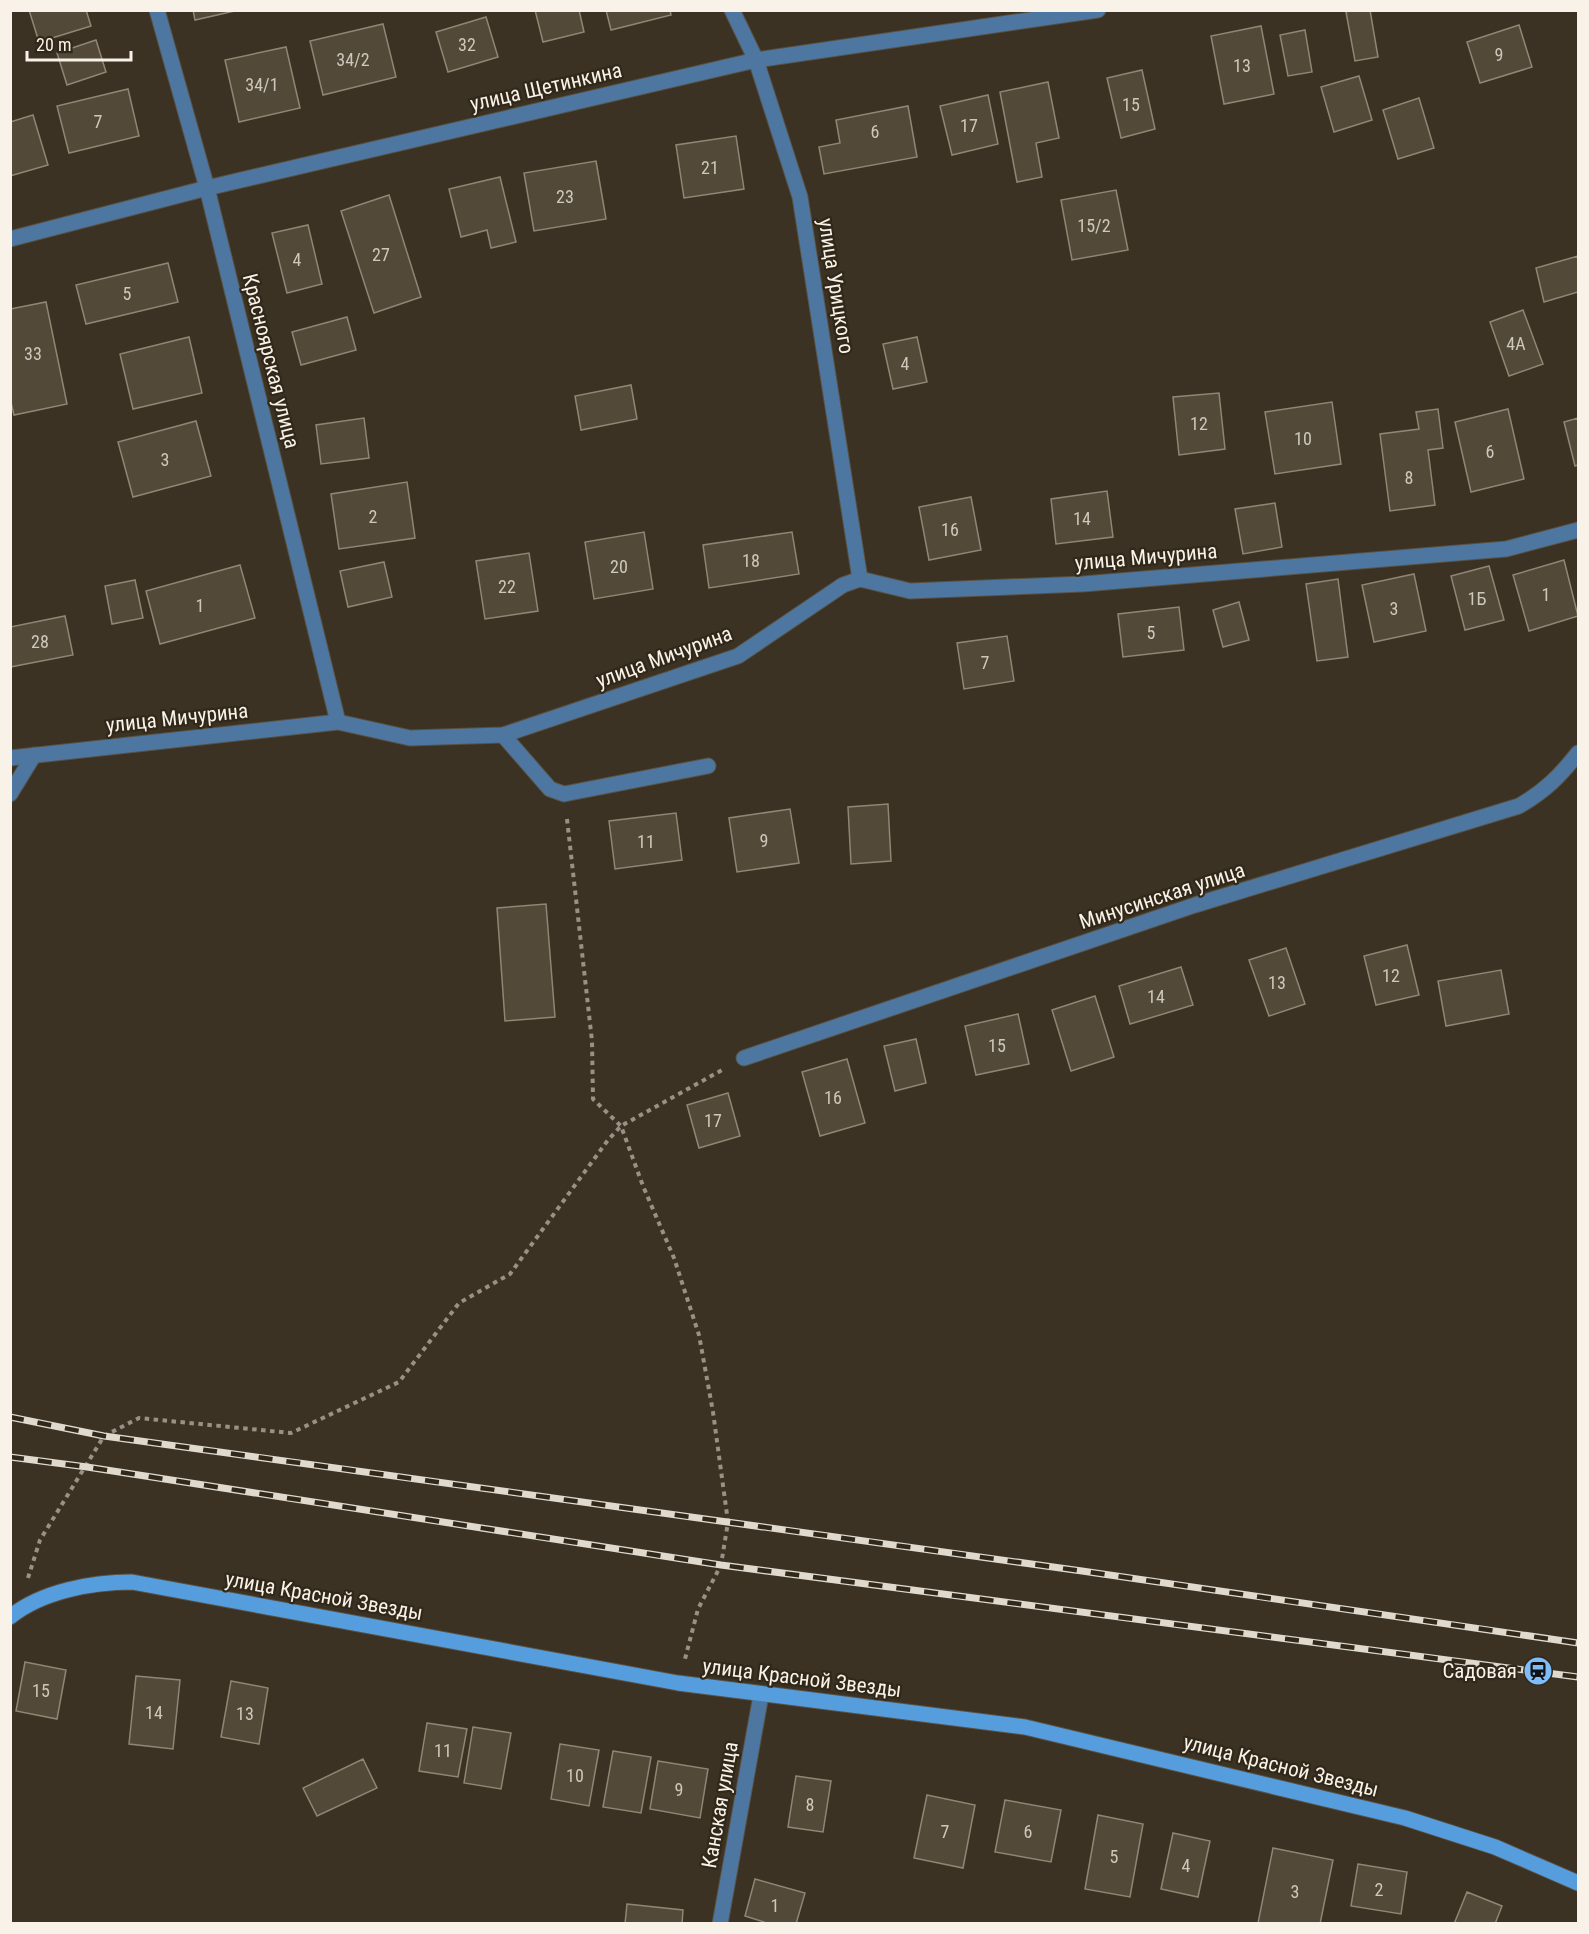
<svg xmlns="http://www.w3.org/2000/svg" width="1589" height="1934" font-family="'Roboto Condensed',sans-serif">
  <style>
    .building { fill: #524939; stroke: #918675; stroke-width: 1.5 }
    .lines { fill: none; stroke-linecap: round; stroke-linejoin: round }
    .lane-casing { stroke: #595143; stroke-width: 17 }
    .street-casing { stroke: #595143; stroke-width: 17 }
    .secondary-casing { stroke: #595143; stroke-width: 17 }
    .path { stroke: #999185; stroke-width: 4; stroke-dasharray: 4.5 4.5; stroke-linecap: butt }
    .lane { stroke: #4d77a0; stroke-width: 15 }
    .street { stroke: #4d77a0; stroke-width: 15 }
    .secondary { stroke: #569ddd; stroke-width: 15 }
    .rail-casing { stroke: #dfd9ce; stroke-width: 7 }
    .rail { stroke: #312819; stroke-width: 4.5; stroke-dasharray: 14; stroke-linecap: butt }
    .labels { text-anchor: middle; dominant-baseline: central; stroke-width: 4.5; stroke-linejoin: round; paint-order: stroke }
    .number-label { font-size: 18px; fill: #cec8bc }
    .street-label { font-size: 21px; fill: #f8f2e8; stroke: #312819 }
    .poi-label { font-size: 21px; fill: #f8f2e8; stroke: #312819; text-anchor: end }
  </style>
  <rect width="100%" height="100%" fill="#3b3223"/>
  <path class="building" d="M29,10H86L91,26L39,42Z
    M193,10H239L195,20Z
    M535,10H579L584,32L543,42Z
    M606,10H670L671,15L611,30Z
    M1353,10H1370L1378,57L1355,61L1346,12Z
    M486,17L498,57L448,72L436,32Z
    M383,24L396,77L323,95L310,41Z
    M1519,25L1532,67L1480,83L1467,42Z
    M1261,26L1274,94L1224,104L1211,36Z
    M1305,30L1312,72L1288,76L1280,35Z
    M96,40L106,72L67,85L57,53Z
    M286,47L300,108L239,122L225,60Z
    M1142,70L1155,129L1121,138L1107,78Z
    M1359,76L1372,120L1334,132L1321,87Z
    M1048,82L1059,138L1036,143L1042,177L1017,182L1000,92Z
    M128,89L139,136L69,153L57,106Z
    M988,95L998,144L952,155L940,106Z
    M1419,98L1434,148L1398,159L1383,110Z
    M908,106L917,157L824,174L819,147L840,143L836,120Z
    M33,115L48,165L10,176V122Z
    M736,136L744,189L684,198L676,145Z
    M596,161L606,219L534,231L524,173Z
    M500,177L516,242L491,248L487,230L461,237L449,189Z
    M1116,190L1128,250L1072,260L1061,200Z
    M389,195L421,297L374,313L341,211Z
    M308,225L322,284L287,293L272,233Z
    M1578,256V292L1544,302L1536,268Z
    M168,263L178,302L86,324L76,285Z
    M46,302L67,404L14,415L10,398V309Z
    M1523,310L1543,364L1509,376L1490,322Z
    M347,317L356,350L301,365L292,332Z
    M189,337L202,393L133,409L120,354Z
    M917,337L927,382L893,389L883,344Z
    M631,385L637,419L581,430L575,396Z
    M1219,393L1225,449L1179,455L1173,397Z
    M1332,402L1341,464L1275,474L1265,412Z
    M1438,409L1443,448L1428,450L1435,505L1390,511L1380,434L1419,429L1416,412Z
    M1508,409L1524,479L1471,492L1455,422Z
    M364,418L369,458L321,464L316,425Z
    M1578,418V465L1575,466L1564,422Z
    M196,421L211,476L133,497L118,442Z
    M407,482L415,538L339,549L331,494Z
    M1107,491L1113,537L1056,544L1051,499Z
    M971,497L981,550L929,560L919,507Z
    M1275,503L1282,547L1243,554L1235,509Z
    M644,532L653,589L594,599L585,542Z
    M792,532L799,574L709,588L703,545Z
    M529,553L538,611L485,619L476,561Z
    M1564,560L1578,616L1529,631L1513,575Z
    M384,562L392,597L348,607L340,571Z
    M240,565L255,618L160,644L146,591Z
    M1489,566L1504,620L1465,630L1451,576Z
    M1414,574L1426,631L1374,642L1362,585Z
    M1338,579L1348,657L1317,661L1306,584Z
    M135,580L143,618L112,624L105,586Z
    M1239,602L1249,640L1223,647L1213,610Z
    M1179,607L1184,650L1123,657L1118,614Z
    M65,616L73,655L10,667V627Z
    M1007,636L1014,681L964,689L957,643Z
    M888,804L891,861L851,864L848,807Z
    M790,809L799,863L737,872L729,818Z
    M676,813L682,860L615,869L609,821Z
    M546,904L555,1017L505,1021L497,908Z
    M1407,945L1419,995L1376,1005L1364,956Z
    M1286,948L1305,1004L1269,1016L1249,960Z
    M1181,967L1193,1005L1130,1024L1119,986Z
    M1501,970L1509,1014L1446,1026L1438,981Z
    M1095,996L1114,1057L1071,1071L1052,1010Z
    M1018,1014L1029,1064L976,1075L965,1026Z
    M916,1039L926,1083L895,1091L884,1046Z
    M847,1059L865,1123L820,1136L802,1072Z
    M728,1093L740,1136L699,1148L687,1105Z
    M25,1662L66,1670L57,1719L16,1711Z
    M136,1676L180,1680L173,1749L129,1744Z
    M231,1681L268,1688L259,1744L221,1737Z
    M427,1723L467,1729L458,1777L419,1771Z
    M473,1727L511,1733L501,1789L464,1783Z
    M560,1744L599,1750L589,1806L551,1799Z
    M613,1751L651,1757L641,1813L603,1807Z
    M363,1759L377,1788L317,1816L303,1788Z
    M658,1761L708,1769L700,1818L650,1809Z
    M796,1776L831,1781L823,1832L788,1827Z
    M927,1795L975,1805L963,1868L914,1858Z
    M1005,1800L1061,1810L1051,1862L995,1852Z
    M1098,1815L1143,1824L1130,1897L1085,1889Z
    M1173,1833L1210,1841L1198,1897L1161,1889Z
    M1273,1848L1333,1860L1320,1924L1258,1923Z
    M1358,1864L1407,1872L1401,1914L1351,1906Z
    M755,1879L805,1893L796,1924H770L745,1916Z
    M1467,1892L1502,1906L1495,1924H1454Z
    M627,1904L683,1910L682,1924H625Z"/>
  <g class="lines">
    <g class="lane-casing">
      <path id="lane" d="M503,735L550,789L564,794L708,766"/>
    </g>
    <g class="street-casing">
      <path id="street" d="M157,10L207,188L338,722
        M732,10L756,60L800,197L860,579
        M10,239L207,188L756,60L1098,10
        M10,758L338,722L410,738L503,735L738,656L843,585L860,579L910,591L1083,584L1506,549L1578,530
        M10,794L34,755
        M744,1058L1195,905L1519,806C1545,791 1560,776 1578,753
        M720,1924L761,1695"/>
    </g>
    <g class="secondary-casing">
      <path id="secondary" d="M10,1617C42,1591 93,1582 132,1582L678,1683L1025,1727L1405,1818L1495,1847L1578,1883"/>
    </g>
    <path class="path" d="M567,819L592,1041L593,1099L621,1126L643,1186L674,1258L699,1335L713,1412L728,1522L721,1565L698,1609L685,1659
      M28,1578L40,1540L104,1436L139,1418L291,1433L399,1382L459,1303L510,1274L608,1140L621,1126L722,1070"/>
    <use href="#lane" class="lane"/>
    <use href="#street" class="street"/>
    <use href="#secondary" class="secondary"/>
    <g class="rail-casing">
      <path id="rail" d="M10,1417L104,1436L1082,1571L1578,1643
        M10,1457L87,1467L721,1565L1578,1677"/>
    </g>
    <use href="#rail" class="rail"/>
  </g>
  <defs>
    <g id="station-disc" transform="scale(1.5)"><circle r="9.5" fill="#7ebdf9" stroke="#312819"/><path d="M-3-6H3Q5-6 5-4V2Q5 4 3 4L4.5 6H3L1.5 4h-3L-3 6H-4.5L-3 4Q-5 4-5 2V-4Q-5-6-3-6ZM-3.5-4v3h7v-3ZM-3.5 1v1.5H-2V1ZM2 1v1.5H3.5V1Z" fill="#111"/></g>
  </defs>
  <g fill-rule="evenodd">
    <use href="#station-disc" x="1538" y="1671"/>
  </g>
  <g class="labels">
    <g class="number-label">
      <text x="467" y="44">32</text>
      <text x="1499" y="54">9</text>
      <text x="353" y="59">34/2</text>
      <text x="1242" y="65">13</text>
      <text x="262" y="84">34/1</text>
      <text x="1131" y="104">15</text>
      <text x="98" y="121">7</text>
      <text x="969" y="125">17</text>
      <text x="875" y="131">6</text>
      <text x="710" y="167">21</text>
      <text x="565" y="196">23</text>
      <text x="1094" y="225">15/2</text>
      <text x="381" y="254">27</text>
      <text x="297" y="259">4</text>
      <text x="127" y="293">5</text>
      <text x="1516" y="343">4А</text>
      <text x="33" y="353">33</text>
      <text x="905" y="363">4</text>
      <text x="1199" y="423">12</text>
      <text x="1303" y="438">10</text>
      <text x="1490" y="451">6</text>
      <text x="165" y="459">3</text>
      <text x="1409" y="477">8</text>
      <text x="373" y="516">2</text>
      <text x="1082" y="518">14</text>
      <text x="950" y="529">16</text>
      <text x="751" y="560">18</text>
      <text x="619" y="566">20</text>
      <text x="507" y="586">22</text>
      <text x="1546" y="594">1</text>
      <text x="1477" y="598">1Б</text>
      <text x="200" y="605">1</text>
      <text x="1394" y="608">3</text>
      <text x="1151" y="632">5</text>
      <text x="40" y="641">28</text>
      <text x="985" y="662">7</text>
      <text x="764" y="840">9</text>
      <text x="646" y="841">11</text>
      <text x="1391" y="975">12</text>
      <text x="1277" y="982">13</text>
      <text x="1156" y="996">14</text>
      <text x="997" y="1045">15</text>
      <text x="833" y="1097">16</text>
      <text x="713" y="1120">17</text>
      <text x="41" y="1690">15</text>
      <text x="154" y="1712">14</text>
      <text x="245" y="1713">13</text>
      <text x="443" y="1750">11</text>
      <text x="575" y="1775">10</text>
      <text x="679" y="1789">9</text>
      <text x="810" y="1804">8</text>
      <text x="945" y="1831">7</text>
      <text x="1028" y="1831">6</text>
      <text x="1114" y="1856">5</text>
      <text x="1186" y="1865">4</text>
      <text x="1379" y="1889">2</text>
      <text x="1295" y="1891">3</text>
      <text x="775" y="1905">1</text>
    </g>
    <g class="street-label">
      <text transform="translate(546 87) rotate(-13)">улица Щетинкина</text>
      <text transform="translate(836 286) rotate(81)">улица Урицкого</text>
      <text transform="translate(271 361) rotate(76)">Красноярская улица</text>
      <text transform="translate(1146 557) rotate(-5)">улица Мичурина</text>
      <text transform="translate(664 657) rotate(-20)">улица Мичурина</text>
      <text transform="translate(177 718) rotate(-6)">улица Мичурина</text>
      <text transform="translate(1162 896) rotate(-18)">Минусинская улица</text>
      <text transform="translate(324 1596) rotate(10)">улица Красной Звезды</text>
      <text transform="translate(802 1678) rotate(7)">улица Красной Звезды</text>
      <text transform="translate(1281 1766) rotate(14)">улица Красной Звезды</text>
      <text transform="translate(720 1805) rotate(-80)">Канская улица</text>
    </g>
    <g class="poi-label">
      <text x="1517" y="1671">Садовая</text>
    </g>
  </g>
  <rect width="1589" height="1934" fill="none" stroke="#f8f2e8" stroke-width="24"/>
  <path d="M27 51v9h104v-9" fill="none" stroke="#f8f2e8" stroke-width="3"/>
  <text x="36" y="51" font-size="18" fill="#f8f2e8" stroke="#312819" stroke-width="4.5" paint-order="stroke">20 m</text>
</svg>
